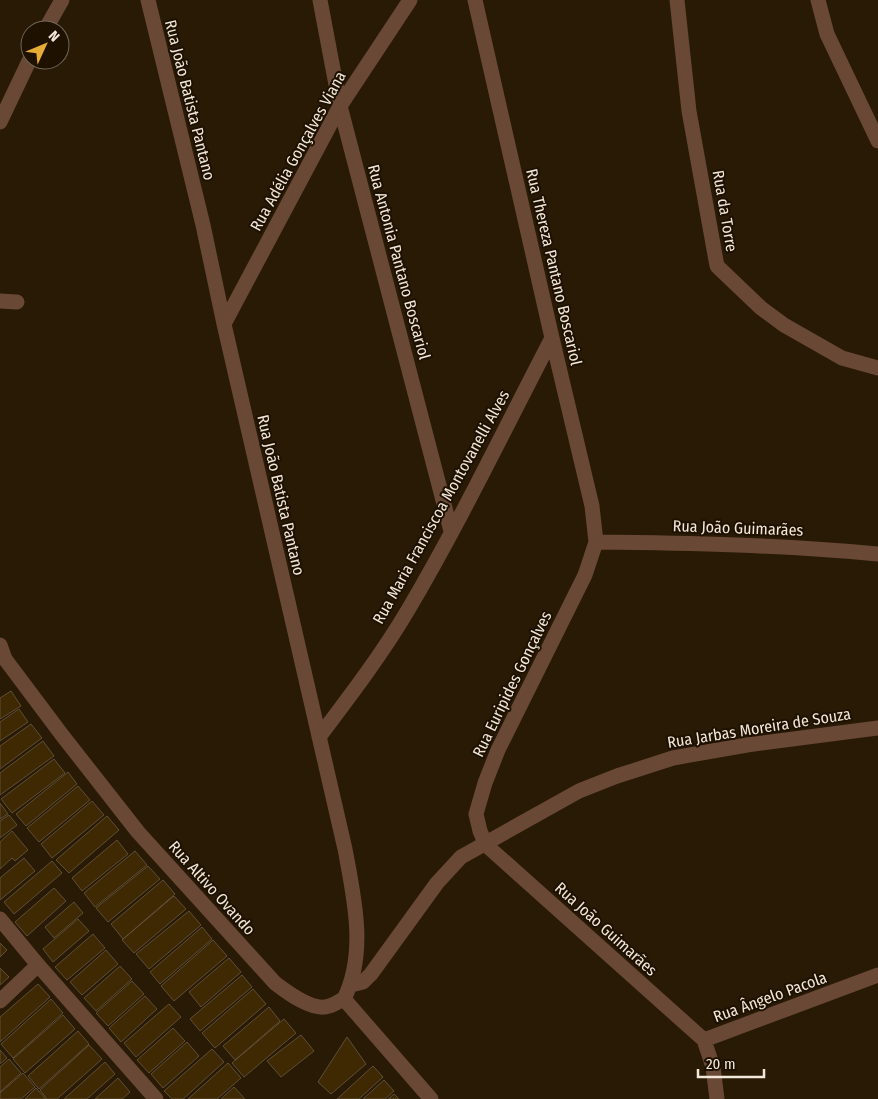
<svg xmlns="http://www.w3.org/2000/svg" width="878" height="1099" font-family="'Fira Sans Condensed',sans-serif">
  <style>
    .building { fill: #3f2902; stroke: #5f4f39 }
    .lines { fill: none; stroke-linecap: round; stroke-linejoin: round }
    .minor { stroke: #694835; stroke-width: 15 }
    .labels { text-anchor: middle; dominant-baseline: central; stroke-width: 4; stroke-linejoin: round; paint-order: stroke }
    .street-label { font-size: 16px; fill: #f1e7da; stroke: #1e1100 }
  </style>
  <rect width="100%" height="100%" fill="#281a05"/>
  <path class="building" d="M11,691L21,706L0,719V698Z
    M19,709L28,722L0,741V722Z
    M31,724L42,738L0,769V746Z
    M43,741L54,756L0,795V773Z
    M54,759L65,773L12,813L1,799Z
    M68,772L77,784L26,826L16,814Z
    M78,786L90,800L39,842L27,828Z
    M92,801L104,815L52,858L41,844Z
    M0,803L8,814L0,819Z
    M9,815L17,825L0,838V821Z
    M107,816L119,830L69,873L56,860Z
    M12,831L28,850L15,861L12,858L0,869V842Z
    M117,840L128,854L82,891L72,878Z
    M135,851L147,865L95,907L84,893Z
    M24,858L35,871L0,900V878Z
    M52,861L62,873L14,914L4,902Z
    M148,866L160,879L108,922L96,908Z
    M163,880L175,894L123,939L111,924Z
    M54,888L66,901L27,936L15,922Z
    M174,896L186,909L134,953L122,940Z
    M74,902L83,913L54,938L45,927Z
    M189,911L201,925L149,969L136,954Z
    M78,919L89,931L53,962L43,949Z
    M202,927L212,939L160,984L150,972Z
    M93,934L105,948L67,980L55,967Z
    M213,940L227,956L174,1001L161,986Z
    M0,943L7,950L0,957Z
    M106,950L118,964L82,995L70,982Z
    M229,958L241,972L201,1007L189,992Z
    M120,966L132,979L96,1011L84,998Z
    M0,968L9,977L0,985Z
    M242,975L252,987L200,1031L190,1019Z
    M132,981L144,994L108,1026L96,1013Z
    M38,984L50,997L0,1042V1017Z
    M253,989L266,1004L215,1048L202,1033Z
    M145,996L157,1009L121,1042L109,1028Z
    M51,999L63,1013L13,1058L1,1044Z
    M169,1004L181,1017L136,1057L124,1043Z
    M269,1007L280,1021L235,1060L223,1046Z
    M63,1015L75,1029L25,1073L13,1059Z
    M284,1019L296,1033L244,1077L232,1063Z
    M173,1028L185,1041L149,1073L137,1060Z
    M78,1031L89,1044L39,1089L28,1076Z
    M301,1035L314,1051L281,1077L267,1061Z
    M347,1037L366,1064L331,1094L318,1082Z
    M187,1042L199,1056L163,1088L151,1074Z
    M89,1045L102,1059L57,1099H47L40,1090Z
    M212,1049L224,1062L183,1099H172L164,1091Z
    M0,1050L7,1058L0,1064Z
    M9,1059L21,1073L0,1092V1067Z
    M105,1062L115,1074L87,1099H64Z
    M228,1063L241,1078L217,1099H188Z
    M373,1066L383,1077L359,1099H337Z
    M23,1073L35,1087L21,1099H0V1093Z
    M118,1078L130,1092L122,1099H95Z
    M384,1080L394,1091L385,1099H363Z
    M234,1087L245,1099H221Z
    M36,1088L46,1099H25Z
    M394,1094L399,1099H388Z"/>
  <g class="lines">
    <path class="minor" d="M148,0L203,225L224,324L345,849C354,898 367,952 344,999
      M320,0L340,106L451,531
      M475,0L552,338L592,506L596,542L585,575L498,750L485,783L476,814L480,831L486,845L704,1040L713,1067L717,1099
      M677,0L689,111L717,266L761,308L784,325L842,358L878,368
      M818,0L827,34L878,141
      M45,30L62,0
      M0,122L30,59
      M0,301L17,302
      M224,324L340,106L410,0
      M596,542C690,543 784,545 878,554
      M0,645L5,659L62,735L138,832L275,983C288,993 313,1012 329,1006C334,1005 339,1001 344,999
      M319,737C350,696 382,654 408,610C460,522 505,428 552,338
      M0,919L38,965L156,1099
      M351,985L363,982L371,974L437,883L461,857L579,791L617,776L673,758L747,745L878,728
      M344,999L431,1099
      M0,1001L38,965
      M704,1040L878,975"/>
  </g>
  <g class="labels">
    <g class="street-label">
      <text transform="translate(190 100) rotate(76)">Rua João Batista Pantano</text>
      <text transform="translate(298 151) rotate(-61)">Rua Adélia Gonçalves Viana</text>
      <text transform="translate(725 211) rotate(80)">Rua da Torre</text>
      <text transform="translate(399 262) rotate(75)">Rua Antonia Pantano Boscariol</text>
      <text transform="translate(554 267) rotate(77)">Rua Thereza Pantano Boscariol</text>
      <text transform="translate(281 495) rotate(77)">Rua João Batista Pantano</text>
      <text transform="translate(441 507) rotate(-61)">Rua Maria Franciscoa Montovanelli Alves</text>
      <text transform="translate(738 528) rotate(2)">Rua João Guimarães</text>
      <text transform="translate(512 684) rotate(-64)">Rua Euripides Gonçalves</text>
      <text transform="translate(759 728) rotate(-9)">Rua Jarbas Moreira de Souza</text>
      <text transform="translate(212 888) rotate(48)">Rua Altivo Ovando</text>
      <text transform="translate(606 929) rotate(42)">Rua João Guimarães</text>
      <text transform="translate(770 997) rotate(-20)">Rua Ângelo Pacola</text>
    </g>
  </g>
  <g transform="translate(45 45) rotate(46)"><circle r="24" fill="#1e1100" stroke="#726757"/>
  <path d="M0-4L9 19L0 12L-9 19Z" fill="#e7ac36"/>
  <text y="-8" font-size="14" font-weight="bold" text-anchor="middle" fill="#f1e7da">N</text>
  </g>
  <path d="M698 1069v8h66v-8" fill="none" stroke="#f1e7da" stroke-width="2.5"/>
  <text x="706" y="1069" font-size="15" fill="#f1e7da" stroke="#1e1100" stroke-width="4" paint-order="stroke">20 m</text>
</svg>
